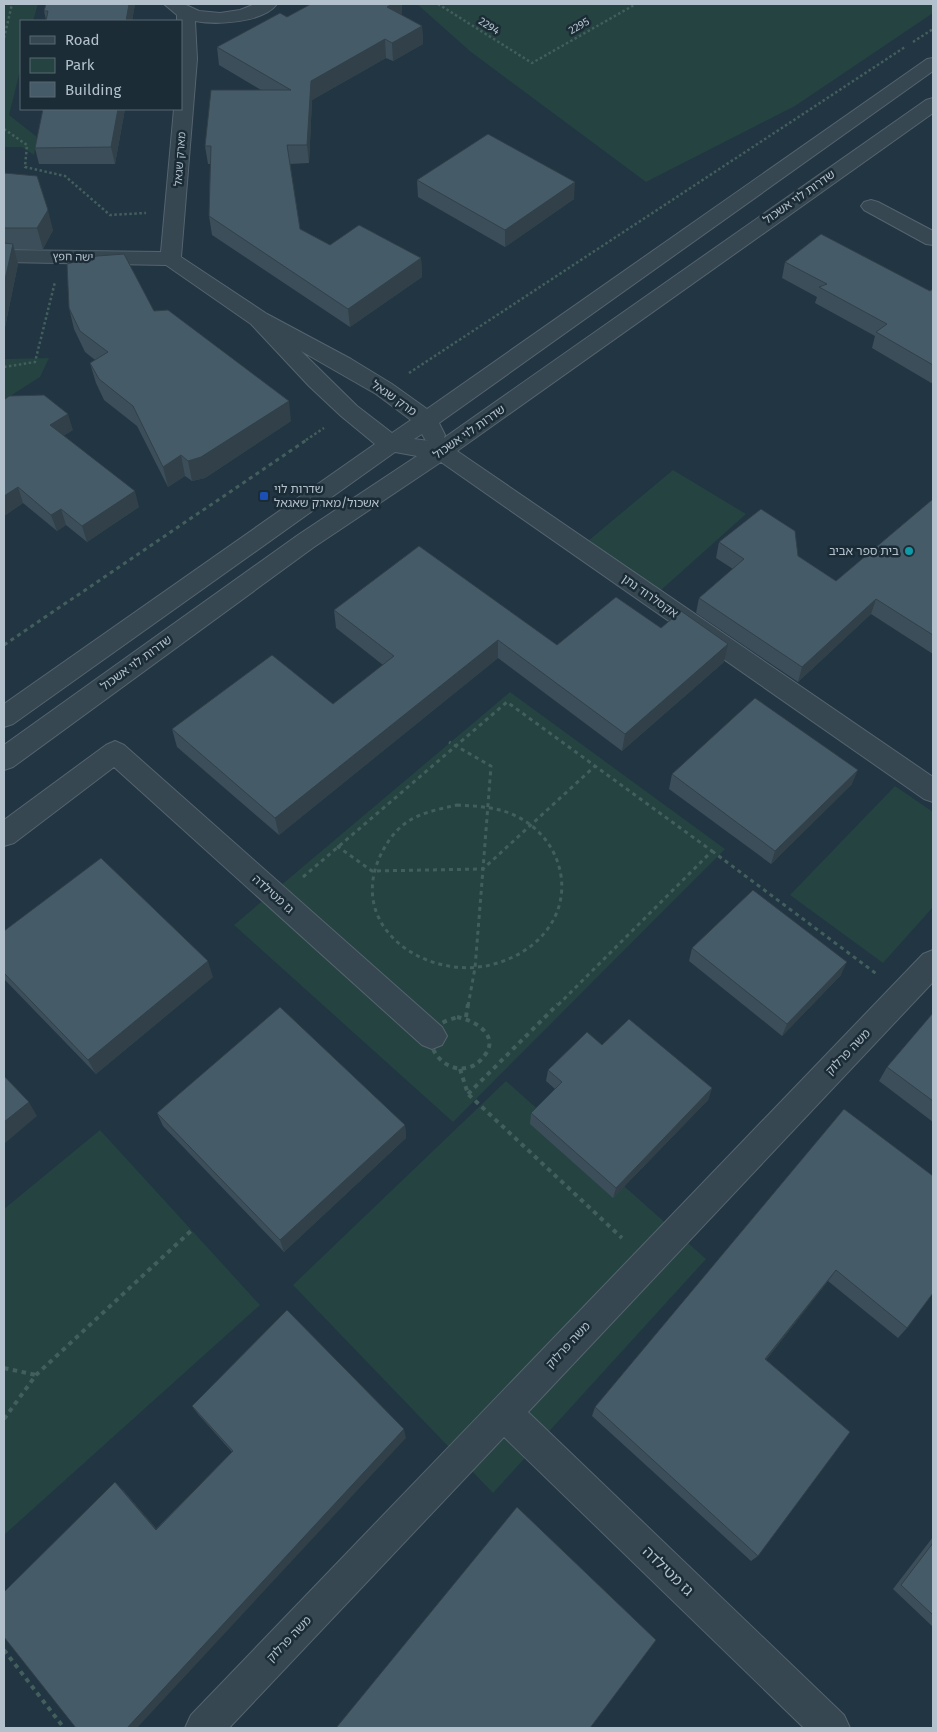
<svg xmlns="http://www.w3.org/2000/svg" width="937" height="1732" font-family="'Fira Sans','Noto Sans Hebrew',sans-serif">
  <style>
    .green { fill: #244341 }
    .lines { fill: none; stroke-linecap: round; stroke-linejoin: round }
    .minor-casing { stroke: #55646f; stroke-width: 2 }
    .path-far2 { stroke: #435f5d; stroke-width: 2.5; stroke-dasharray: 2.5 2.5; stroke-linecap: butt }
    .path-far1 { stroke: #435f5d; stroke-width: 3; stroke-dasharray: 4 4; stroke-linecap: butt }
    .path { stroke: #435f5d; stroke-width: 4; stroke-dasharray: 4.5 4.5; stroke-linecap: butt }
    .minor { fill: #374751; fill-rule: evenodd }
    .wall { fill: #3c4e59 }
    .shaded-wall { fill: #314049 }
    .building { fill: #465b68; stroke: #314049 }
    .transit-dot { fill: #1a4fb4; stroke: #1c2c37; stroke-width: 2 }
    .culture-dot { fill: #0f9aa8; stroke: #1c2c37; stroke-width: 2 }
    .labels { text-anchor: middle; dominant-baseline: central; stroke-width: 5; stroke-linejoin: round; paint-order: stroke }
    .far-street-label { font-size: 11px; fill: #b3c1cc; stroke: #1c2c37 }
    .street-label { font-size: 12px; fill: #b3c1cc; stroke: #1c2c37 }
    .poi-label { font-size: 12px; fill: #b3c1cc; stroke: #1c2c37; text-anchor: start }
    .near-street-label { font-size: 15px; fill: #b3c1cc; stroke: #1c2c37 }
  </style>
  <rect width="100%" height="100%" fill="#223542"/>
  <path class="green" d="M4,4H38L33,21H21V67L9,115L37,137L34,155L22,147H4Z
    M417,4H933V13L795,106L646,182L471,52Z
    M49,358L40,377L4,400V359Z
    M673,470L746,514L660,591L588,541Z
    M510,692L725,849L453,1122L234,925Z
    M895,786L933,812V907L883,963L790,895Z
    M506,1081L706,1259L493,1493L293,1285Z
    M100,1130L260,1305L4,1535V1209Z"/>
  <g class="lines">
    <g class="minor-casing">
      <path id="minor" d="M164,4H184L199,11L220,13L240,10L255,4H277C263,23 216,25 195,21L197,59L181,257L267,314L351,359L392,384L427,409L927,59L933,58V71L439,423L445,435L444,438L926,100L933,98V113L457,451L933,777V802L924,799L441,462L314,547L13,767L4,770V745L298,535L417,456L395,452L13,724L4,727V704L375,444L341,416L309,386L251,324L166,265L4,262V250L161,252L174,109H181V21H177V15ZM301,351L376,394L411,420L392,433L357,406ZM422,434L426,441H429L414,439Z
        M871,200L878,202L933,231V245L926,244L864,210L861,206L864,202Z
        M115,741L124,745L442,1027L447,1036L442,1045L432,1049L422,1045L114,767L14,843L4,846V820L106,745Z
        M933,950V982L528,1412L844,1715L850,1728H804L504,1437L229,1728H185L191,1715L923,954Z"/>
    </g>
    <path class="path-far2" d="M438,4L532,63L636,4
      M4,38L12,4
      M913,42L933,29
      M4,129L27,145L25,167L65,176L110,215L146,213
      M4,367L35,362L55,282
      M409,373L905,47
      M306,440L324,428"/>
    <path class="path-far1" d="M4,645L308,439
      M457,805C477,806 498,807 516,816C558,836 576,888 549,927C536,946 516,958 494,964C431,982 350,932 378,861C384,846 394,831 407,822C422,812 440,809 457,805Z
      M337,846L372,871L483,869L491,766L449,742
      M712,851L878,975
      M303,877L507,702L712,851L557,1006
      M468,1006L475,968L483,869L595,766"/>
    <path class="path" d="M457,1017C474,1020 500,1035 485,1055C459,1091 413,1046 439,1025C444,1021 452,1019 457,1017Z
      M466,1017L468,1004
      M460,1069L468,1094L622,1238
      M468,1094L558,1004
      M4,1368L36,1375
      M4,1419L36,1375L193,1229
      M4,1650L64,1728"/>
    <use href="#minor" class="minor"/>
  </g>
  <path class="wall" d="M46,4H135L132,21L46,20L44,11Z
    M311,4H402V15L422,26L423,44L393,61L386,58L312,100L309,163L290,164L300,229L330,245L421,258L422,277L350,327L212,235L209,216L210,164H208L205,146L261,90L219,65L217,47L287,17Z
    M43,109H125L115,164H39L35,148Z
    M4,173L53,230L43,249H14L18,264L4,332Z
    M417,180L574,199L505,247L418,197Z
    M785,262L930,291L933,289V384L872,348L875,336L815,303L817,297L782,278Z
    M69,308L154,311L291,421L205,478L192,481L185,476L168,487L137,426L104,400L96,383L90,363L95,360L85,352L74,329Z
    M4,400L73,430L63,436L139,507L87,542L66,525L57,531L23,503L4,516Z
    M933,499V654L871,614L798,682L696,613L699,598L733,569L716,558L719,542L798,556L836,581Z
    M334,610L557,645L661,628L724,662L622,751L498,658L279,835L177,747L172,729L333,704L383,665L336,628Z
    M672,774L852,784L771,864L669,789Z
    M4,931L213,977L96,1074L4,979Z
    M692,948L841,975L782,1036L689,961Z
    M933,1013V1122L879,1081L887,1067Z
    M602,1045L712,1088L708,1100L613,1198L530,1124L531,1113L555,1089L546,1081L548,1070Z
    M844,1109L907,1328L898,1338L828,1281L766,1360L758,1556L751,1561L592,1416L595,1407Z
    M157,1113L405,1125L406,1138L284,1252L163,1126Z
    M192,1406L406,1438L4,1637L123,1490L156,1529L232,1452L198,1414Z
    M933,1537V1627L893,1589Z"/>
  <path class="shaded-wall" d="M129,4H135L132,21H126Z
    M392,4H402V17L387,7Z
    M422,26L423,44L393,61L392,43Z
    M385,39L386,58L312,100L309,163L307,145L311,81Z
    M118,109H125L115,164L111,147Z
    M575,182L574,199L505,247V230Z
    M48,210L53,230L43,249L37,228Z
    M13,244L18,264L4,332V284Z
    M421,258L422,277L350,327L348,309Z
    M289,401L291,421L205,478L192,481L188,461Z
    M68,414L73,430L55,441L50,425Z
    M181,455L185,476L168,487L163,467Z
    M18,487L23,503L4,516V496Z
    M135,491L139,507L87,542L82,526Z
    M61,509L66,525L57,531L51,515Z
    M876,599L871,614L798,682L802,667Z
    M498,640V658L279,835L275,818Z
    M728,644L724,662L622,751L625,734Z
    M858,770L852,784L771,864L775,851Z
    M208,961L213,977L96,1074L88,1060Z
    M847,962L841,975L782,1036L787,1024Z
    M712,1088L708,1100L613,1198L616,1188Z
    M29,1102L37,1116L4,1144V1122Z
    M405,1125L406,1138L284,1252L280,1240Z
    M836,1270L828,1281L759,1369L765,1359Z
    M404,1429L406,1438L137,1728H127Z
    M115,1482L123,1490L163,1536L156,1530Z"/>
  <path class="building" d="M46,4H129L126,21H46L48,11H44Z
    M311,4H392L387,7L422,26L392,43L385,39L311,81L307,145H287L300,229L330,245L359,225L421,258L348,309L209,216L211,146H205L211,90H291L217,47L280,13L287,17Z
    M43,109H118L111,147L35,148Z
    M488,134L575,182L505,230L417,180Z
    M4,173L37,176L48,210L37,228H4Z
    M821,234L930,291L933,289V365L876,332L887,324L819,287L827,284L785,262Z
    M4,243L13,244L4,284Z
    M124,254L154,311L168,310L289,401L201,457L188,461L181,455L163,467L133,406L99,379L90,363L108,352L80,331L69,308L67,264L97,256Z
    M44,395L68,414L50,425L135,491L82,526L61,509L51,515L18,487L4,496V400L9,396Z
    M933,499V635L876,599L802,667L699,598L744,559L719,542L761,509L795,531L798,556L836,581Z
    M419,546L557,645L616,597L661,628L681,611L728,644L625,734L498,640L275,818L172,729L272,655L333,704L394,656L334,610Z
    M755,698L858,770L775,851L672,774Z
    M101,858L208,961L88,1060L4,973V931Z
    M753,890L847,962L787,1024L692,948Z
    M280,1007L405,1125L280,1240L157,1113Z
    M933,1013V1101L887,1067Z
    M629,1019L712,1088L616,1188L531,1113L562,1082L548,1070L587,1032L602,1045Z
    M4,1076L29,1102L4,1122Z
    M844,1109L933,1176V1293L907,1328L836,1270L765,1359L850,1432L758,1556L595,1407Z
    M287,1310L404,1429L127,1728H76L4,1637V1592L115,1482L156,1530L233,1451L192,1406Z
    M517,1507L656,1640L590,1728H336Z
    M933,1543V1615L901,1585Z"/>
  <rect class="transit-dot" x="259" y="491" width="10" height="10" rx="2.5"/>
  <circle class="culture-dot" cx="909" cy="551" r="5"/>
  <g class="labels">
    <g class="far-street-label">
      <text transform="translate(489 26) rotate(32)">2294</text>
      <text transform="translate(579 26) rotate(-30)">2295</text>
      <text transform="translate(180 159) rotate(-86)">מארק שגאל</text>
      <text transform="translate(73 257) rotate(1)">ישה חפץ</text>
    </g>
    <g class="street-label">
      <text transform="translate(799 197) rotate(-35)">שדרות לוי אשכול</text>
      <text transform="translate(394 398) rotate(35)">מרק שגאל</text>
      <text transform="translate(469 432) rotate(-35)">שדרות לוי אשכול</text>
      <text transform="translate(650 596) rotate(35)">אקסלרוד נתן</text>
      <text transform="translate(136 663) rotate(-36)">שדרות לוי אשכול</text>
      <text transform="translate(273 894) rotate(42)">גז מטילדה</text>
      <text transform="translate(848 1052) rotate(-46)">משה פרלוק</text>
      <text transform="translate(568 1345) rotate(-47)">משה פרלוק</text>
      <text transform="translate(289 1639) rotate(-46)">משה פרלוק</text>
    </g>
    <g class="poi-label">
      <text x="274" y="489">שדרות לוי<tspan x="274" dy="14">אשכול/מארק שאגאל</tspan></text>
      <text x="899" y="551" text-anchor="end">בית ספר אביב</text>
    </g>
    <g class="near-street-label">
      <text transform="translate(668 1571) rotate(44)">גז מטילדה</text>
    </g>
  </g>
  <rect width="937" height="1732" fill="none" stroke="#b3c1cc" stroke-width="10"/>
  <rect x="20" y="20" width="162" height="90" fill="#1c2c37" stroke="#586873"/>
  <rect x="30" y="36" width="25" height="8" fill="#374751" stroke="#586873"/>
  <text x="65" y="45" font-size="15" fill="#b3c1cc">Road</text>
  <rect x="30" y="58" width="25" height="15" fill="#244341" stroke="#586873"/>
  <text x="65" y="70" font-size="15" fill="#b3c1cc">Park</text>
  <rect x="30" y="82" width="25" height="15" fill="#465b68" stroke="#586873"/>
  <text x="65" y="95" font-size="15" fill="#b3c1cc">Building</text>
</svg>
